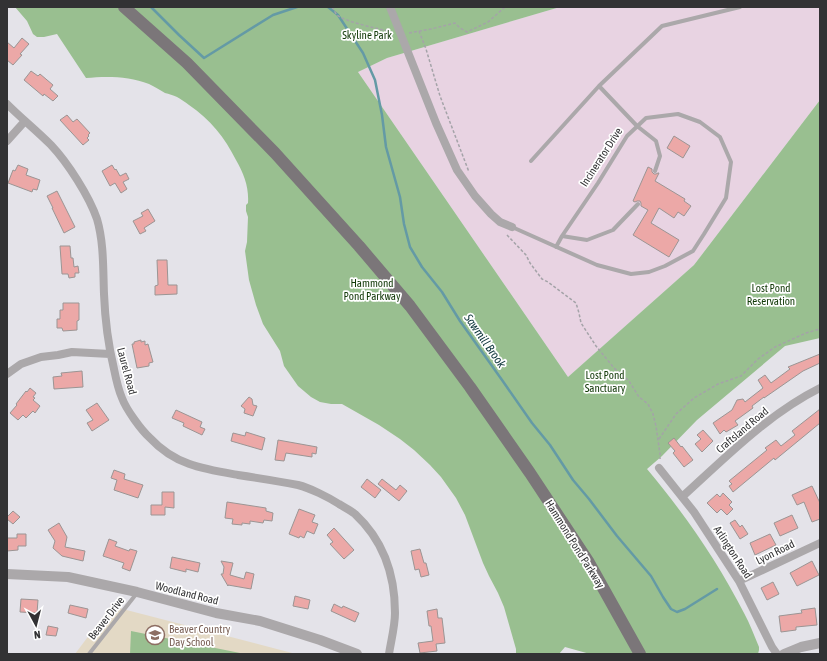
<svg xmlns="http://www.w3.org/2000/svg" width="827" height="661" font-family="'Asap Condensed',sans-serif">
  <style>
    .industrial { fill: #e8d3e2 }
    .education { fill: #e3d9c5 }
    .green { fill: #99bf90 }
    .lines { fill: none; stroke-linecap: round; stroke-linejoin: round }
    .stream { stroke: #649aa5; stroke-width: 2.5 }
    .building { fill: #eca8a7; stroke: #9b9594 }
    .path { stroke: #a4a3a8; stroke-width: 1.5; stroke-dasharray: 3 2; stroke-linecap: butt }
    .service { stroke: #aba8aa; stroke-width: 4 }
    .minor { stroke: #aba8aa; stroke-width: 8 }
    .tertiary { stroke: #aba8aa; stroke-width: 10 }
    .primary { stroke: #7b7679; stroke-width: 12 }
    .labels { text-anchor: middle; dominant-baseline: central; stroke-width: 3.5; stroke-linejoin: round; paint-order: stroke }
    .park-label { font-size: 11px; fill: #103806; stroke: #fff }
    .street-label { font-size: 11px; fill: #323234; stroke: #fff }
    .education-label { font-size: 11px; fill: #785e54; stroke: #fff; text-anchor: start }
    .water-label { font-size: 12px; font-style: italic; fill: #0e353b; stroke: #fff }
  </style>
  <rect width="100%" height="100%" fill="#e4e3e9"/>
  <path class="industrial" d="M560,7H820V100L694,265L568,377L358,72L387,58Z"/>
  <path class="education" d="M111,606L296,654H75Z"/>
  <path class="green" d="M15,7H560L387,58L358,72L568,377L694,265L820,100V338L785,346L697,420L662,456L647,469C684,513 718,562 744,613C750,624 754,635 759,647V650L758,654H590L565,647L559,654H516V649L504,607L498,593L489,576L483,563L465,515L456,498L441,477L430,465L414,450L400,439L379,425L342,404H331L320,402L311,397L298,386L284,366L280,351L263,324L256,305L249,280L245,251L247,242L248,217L246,211V205L248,203C249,187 244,174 236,160C225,138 210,119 189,105C185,102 181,99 177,97C173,95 169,94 165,93C160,90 155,87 149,84C129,76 106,76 86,78L57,34L44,37H37L33,34L27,21Z
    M131,631L245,654H130Z"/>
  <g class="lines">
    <path class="stream" d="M151,7L179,35L204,58L273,15L297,7
      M328,7L338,15L363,53L375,80L382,115L386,147L400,197L404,224L410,247L422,267L442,292L460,321L502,380L532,423L550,445L573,480L589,499L617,536L651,576L663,597L671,609L677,612L685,609L717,589"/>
  </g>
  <path class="building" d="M22,38L29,44L20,54L22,55L13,65L7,60V42L14,48Z
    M31,71L38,76L40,74L53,85L50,89L58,96L53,101L44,94L43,96L24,80Z
    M67,115L73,122L77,119L90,133L88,135L89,136L87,138L89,140L83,145L60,120Z
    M674,136L690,146L683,158L667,148Z
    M18,165L28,169L26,175L40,180L37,190L33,189L32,192L8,183L13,170L15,171Z
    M112,165L115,170L116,169L120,176L126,173L129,179L123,182L127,189L121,193L115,183L110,186L102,171Z
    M648,167L652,169V172L654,174H656L658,173H659L655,181L685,199L684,201L691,206L684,216L678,212L674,218L659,208L651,223L679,240L669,257L633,235L648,210L641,206V203L640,201H637L635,202L633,201Z
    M57,191L75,227L64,233L52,208H53L47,196Z
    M148,209L155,221L144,228L146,231L140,234L133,221L143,216L141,213Z
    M60,246H70L71,258H73L74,267L78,266L79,273H75V277L69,278L68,274H62Z
    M157,260H167L168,285H177V294L155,295V286L158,285Z
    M63,303H79V320L77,321V330L63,331L62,328H57V319H60V310H63Z
    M141,340V342L145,341V345L148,344L153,362L149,363V366L137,368L132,344H134V342Z
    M820,354V363L803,371L764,398V397L752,406L753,408L735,421L738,425L726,432L724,430L720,434L713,423L732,410L737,400L743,399L745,402L763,388L758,380L765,375L771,383L790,369L788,367Z
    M82,371L83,387L54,389L53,377L62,376L61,373Z
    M30,388L36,393L33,397L35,398L33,400L40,406L35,413L33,411L26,418L23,415L18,420L10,413L17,405L16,404L26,391L27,392Z
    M249,397L252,399L253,405L257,406L253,416L244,413L245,409L241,406Z
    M97,403L109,420L92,431L87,423L93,420L86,410Z
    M820,409V423L775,460L774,458L733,492L729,486L732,484L729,481L767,450L765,448L776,440L781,446L795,435L792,431Z
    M176,410L202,422L200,427L205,429L202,435L183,426L184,423L172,418Z
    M703,430L713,441L702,452L695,444L701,439L697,435Z
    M246,432L265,438L262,450L231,441L233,433L245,436Z
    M674,438L681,447L682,446L693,460L684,467L673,453L675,451L668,443Z
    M278,440L317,447L316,454L312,453V457L286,453L284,461L275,460Z
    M114,470L125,474L124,479L143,485L138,498L114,490L117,480L111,478Z
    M367,479L381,490L375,498L361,487Z
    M382,479L396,490L400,485L407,491L399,501L378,484Z
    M812,486L820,503V519L812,522L804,502L797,505L792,495Z
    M162,492H174V508L165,507V515H151V505H162Z
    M723,493L732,502L729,505L733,509L727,515L721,509L717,513L707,503L717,494L720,497Z
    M227,502L266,508V511L273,513L272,521L264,520L263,523L250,521V524L242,523V525L232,524L233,519L225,518Z
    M299,509L315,515L312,522L318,524L314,534L307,531L304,538L300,536L299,538L289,534Z
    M13,511L20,517L13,524L7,519V517Z
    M792,515L798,528L780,536L774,523Z
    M735,520L740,527L742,525L748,534L740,539L730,523Z
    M59,523L67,537L65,547L85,551L83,561L62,556L53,548L55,541L48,530Z
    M334,528L354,550L344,559L330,544L333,542L327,535Z
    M17,534H26V546H18V550L7,551V538H17Z
    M770,534L776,545L755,555L750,543Z
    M109,539L117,542L115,546L129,551L130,549L137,551L130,571L122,568L124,563L103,556Z
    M420,549L424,563H426L429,575L421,577L419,569L415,570L411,551Z
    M172,557L200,563L198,572L186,569V572L170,568Z
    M221,561L233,563L230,575L244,579L246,572L254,574L251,589L228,585V586L221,574H223L224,567Z
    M812,561L819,575L797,586L790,573Z
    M773,582L779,594L767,600L761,588Z
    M295,596L310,600L308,609L293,606Z
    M21,599L38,600L37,613L20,612Z
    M334,604L342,608L343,606L359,613L355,622L331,611Z
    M70,605L88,609L86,618L68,613Z
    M815,608L817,625L796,627V630L781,632L779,616L802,613L801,610Z
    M437,609L438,618H442L445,643L436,644L437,651L420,653L418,643L433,641L431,626H429L427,611Z
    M48,626L58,628L56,636L46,635Z"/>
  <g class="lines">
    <path class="path" d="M332,7C334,9 335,13 337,15C345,22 380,29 392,32
      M419,31L426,49L440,96L469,172
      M409,33L431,29L455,23L460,28L467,32L488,22L505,7
      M507,235L526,255L530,263L542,279L548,282L576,303L579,313L581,323L596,346L614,368L629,381L639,397L648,404L653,414L656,426L660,454V459
      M659,439L676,414L694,398L718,384L741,376L758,359L775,347L806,333L820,329"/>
    <path class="service" d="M599,86L662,26L740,7
      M531,161L599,86L637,126L656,141L660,156L655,171
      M512,227L597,265L631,274L649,272L665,266L693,251L704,234L726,198L731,162L720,137L700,122L678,114L646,118L627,136L598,183L562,236L556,247
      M562,236L587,240L613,230L638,204
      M89,654L137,593"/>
    <path class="minor" d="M390,7L436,123L457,170L475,196L491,214L500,222L512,227
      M7,104C21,118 37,131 51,145C68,163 89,196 97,219C104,243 103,269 104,294C105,319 108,344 114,369C116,379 118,389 122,398C126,409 141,430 150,438C175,465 203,469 238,475C258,478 278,481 298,485C310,488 328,497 339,504C344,507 350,510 355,514C383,540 395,575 395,613C395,626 391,641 389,654
      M7,141L25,121
      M7,374L21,364L41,357L58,355L72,352L110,354
      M659,468L694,512L739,581L772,647L777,654
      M682,497C725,458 768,414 820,388
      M739,581L820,543"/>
    <path class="tertiary" d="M7,574L68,577L137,592L216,613L260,621L320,640L357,654
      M784,654L801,647L820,643"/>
    <path class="primary" d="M124,7L187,63L275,153L359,246L410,306L470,387L530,473L588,561L640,654"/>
  </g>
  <defs>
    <g id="school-ring" transform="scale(1)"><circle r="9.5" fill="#fff" stroke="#8d6e63" stroke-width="1.5"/><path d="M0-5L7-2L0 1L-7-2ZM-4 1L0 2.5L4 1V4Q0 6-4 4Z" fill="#8d6e63"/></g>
  </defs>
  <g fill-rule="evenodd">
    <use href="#school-ring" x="155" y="635"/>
  </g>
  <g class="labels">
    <g class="park-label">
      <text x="367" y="35">Skyline Park</text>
      <text x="372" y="283">Hammond<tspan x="372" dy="13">Pond Parkway</tspan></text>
      <text x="771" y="288">Lost Pond<tspan x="771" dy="13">Reservation</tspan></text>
      <text x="605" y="375">Lost Pond<tspan x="605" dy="13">Sanctuary</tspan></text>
    </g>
    <g class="street-label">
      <text transform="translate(601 157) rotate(-57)">Incinerator Drive</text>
      <text transform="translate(127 371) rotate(75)">Laurel Road</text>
      <text transform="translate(742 430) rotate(-40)">Craftsland Road</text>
      <text transform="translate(575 544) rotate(58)">Hammond Pond Parkway</text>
      <text transform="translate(733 552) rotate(57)">Arlington Road</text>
      <text transform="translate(775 552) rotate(-26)">Lyon Road</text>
      <text transform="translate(187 593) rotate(14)">Woodland Road</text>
      <text transform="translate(106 618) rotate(-52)">Beaver Drive</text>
    </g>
    <g class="education-label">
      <text x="169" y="629">Beaver Country<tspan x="169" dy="13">Day School</tspan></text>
    </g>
    <g class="water-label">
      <text transform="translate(485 341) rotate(55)">Sawmill Brook</text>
    </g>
  </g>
  <rect width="827" height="661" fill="none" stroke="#323234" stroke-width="16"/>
  <g transform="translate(36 625) rotate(173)" stroke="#ffffff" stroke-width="3" paint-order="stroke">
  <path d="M0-3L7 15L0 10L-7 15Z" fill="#323234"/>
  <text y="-6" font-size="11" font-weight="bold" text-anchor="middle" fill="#323234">N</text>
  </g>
</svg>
